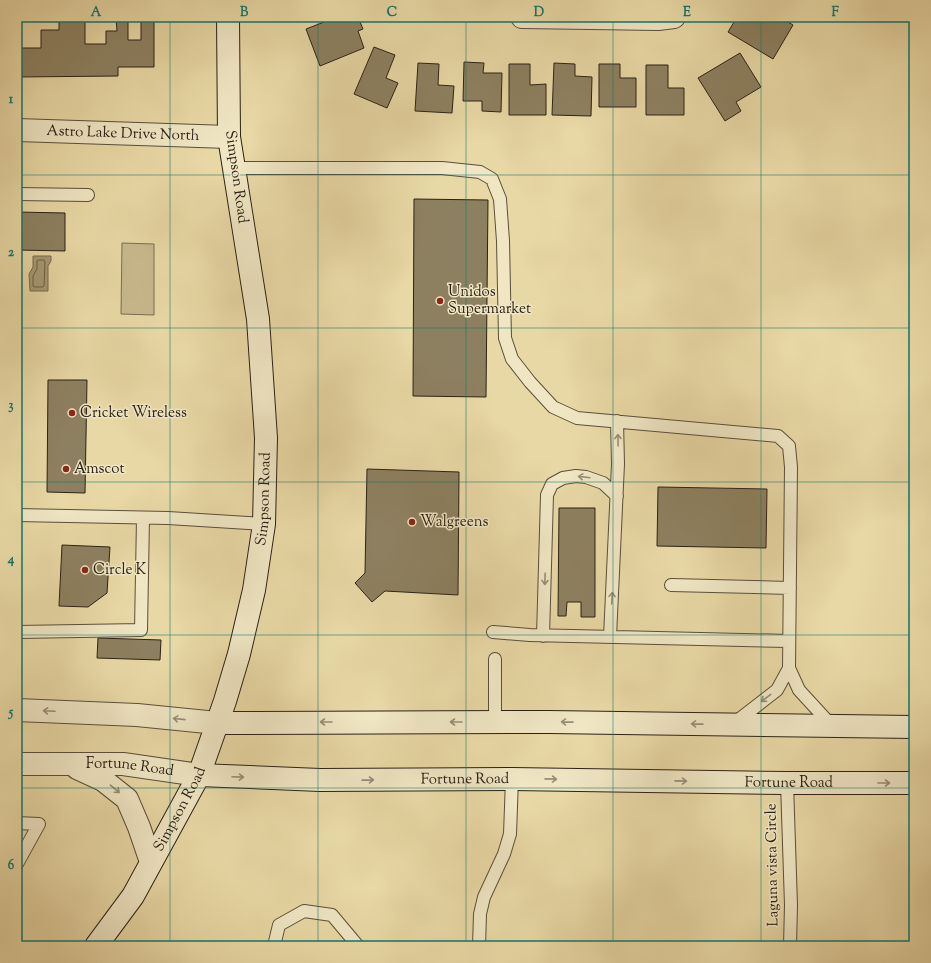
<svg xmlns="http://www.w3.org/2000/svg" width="931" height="963" font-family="'Sorts Mill Goudy',serif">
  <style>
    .green { fill: #c8b98d; stroke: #7a6d52 }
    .water { fill: #a89a74; stroke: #766a4e }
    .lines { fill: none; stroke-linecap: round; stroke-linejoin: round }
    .shore { stroke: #6a5e45; stroke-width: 1 }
    .building { fill: #8d8060; stroke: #2b2116 }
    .service-casing { stroke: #5a4f3a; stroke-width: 14 }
    .minor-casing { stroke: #5a4f3a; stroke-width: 24 }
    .tertiary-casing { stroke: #5a4f3a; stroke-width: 24 }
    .secondary-casing { stroke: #2b2116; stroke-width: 24 }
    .service { stroke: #f0e6c4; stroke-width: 12 }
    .minor { stroke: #f0e6c4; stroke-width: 22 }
    .tertiary { stroke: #f0e6c4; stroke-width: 22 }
    .secondary { stroke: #f0e6c4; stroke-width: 22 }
    .oneway { stroke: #978d76 }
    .grid { fill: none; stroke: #0f766e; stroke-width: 1; stroke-opacity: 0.55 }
    .poi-dot { fill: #8f2418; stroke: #f0e6c4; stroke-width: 1.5 }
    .labels { text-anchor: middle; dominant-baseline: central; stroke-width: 3; stroke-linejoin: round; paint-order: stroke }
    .street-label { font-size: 15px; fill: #2b2116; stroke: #f0e6c4 }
    .poi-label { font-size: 15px; fill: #2b2116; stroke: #f0e6c4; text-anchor: start }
    .neatline { fill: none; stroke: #0f766e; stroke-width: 1.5 }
    .grid-label { font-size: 13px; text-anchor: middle; font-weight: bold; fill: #0f766e }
  </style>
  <rect width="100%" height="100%" fill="#e8d8a5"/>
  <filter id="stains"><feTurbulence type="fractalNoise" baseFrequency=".005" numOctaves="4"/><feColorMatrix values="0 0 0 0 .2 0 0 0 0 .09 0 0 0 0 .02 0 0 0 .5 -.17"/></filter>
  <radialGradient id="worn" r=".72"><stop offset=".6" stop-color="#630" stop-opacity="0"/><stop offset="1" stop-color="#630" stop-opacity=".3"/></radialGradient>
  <path class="green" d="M122,243L154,244V315L121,314Z"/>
  <path class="water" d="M33,256H51V261L48,266V291H30L29,274L33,267Z"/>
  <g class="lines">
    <path class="shore" d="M39,260H44L45,262L44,286L43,287H35L33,286V276L37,269V261Z"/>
  </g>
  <path class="building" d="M337,17H358L363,29L358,31L364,48L320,66L306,29Z
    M737,17H780L793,25L773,59L728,32Z
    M59,18H85V44H106V31H117L116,18H128V40H141V19H154V67H118V76L17,77V29H20V48H41V30H59Z
    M374,47L395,55L386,78L398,83L387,108L354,94Z
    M740,53L761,87L736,102L741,111L725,121L698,78Z
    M464,62L484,63L483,73H502L501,112L482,111V101H463Z
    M418,63L439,64L438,85L454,86L452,113L415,111Z
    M554,63L575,64V76L592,77L591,116L552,115Z
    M509,64H530V85L546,84V115H509Z
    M599,64H620V78H636V107H599Z
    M646,65H668V88H684V115H646Z
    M414,199L488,200L486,397L413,396Z
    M17,212L65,213V251L17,250Z
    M48,380H87L85,493L47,492Z
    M367,469L459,472L458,595L385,591L372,602L355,583L365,573Z
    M658,487L767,489L766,548L657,546Z
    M559,508H595V617H581V602H567L566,616H558Z
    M62,545L110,547L107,593L88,607L59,606Z
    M98,638L161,640L160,660L97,658Z"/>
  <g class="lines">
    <g class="service-casing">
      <path id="service" d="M233,168H442L480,172L492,179L500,199L503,241L505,338L512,359L530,382L553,407L577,418L778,436L789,446L791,467L789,668L799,690L832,726
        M17,194L88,195
        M17,515L168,518L264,524
        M671,585L790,588
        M17,632L141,630L143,518
        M493,632L530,635L789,641
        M543,636L547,495L552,484L563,478L576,476L586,477L603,483L617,496
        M610,637L618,464L617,421
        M495,722V659
        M733,724L777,690L789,668
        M787,783L791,905L790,946
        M17,823L39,824L17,864
        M274,946L279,925L304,911L332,915L358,946
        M479,946L480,914L484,897L504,854L510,834L512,779"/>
    </g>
    <g class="minor-casing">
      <g id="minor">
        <path d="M522,17L658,19L674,17"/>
        <path id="s1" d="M17,130L229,137"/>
      </g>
    </g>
    <g class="tertiary-casing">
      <g id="tertiary">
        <path d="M17,710L137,715L217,723"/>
        <path id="s2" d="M17,764H123L199,775"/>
        <path d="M77,768L103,780L127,799L139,827L151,862"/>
      </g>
    </g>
    <g class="secondary-casing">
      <g id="secondary">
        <path d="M217,723L549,722L914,727"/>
        <path id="s3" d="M199,775L320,780L512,779L787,783H914"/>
        <path id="s4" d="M96,946L133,896L199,775L225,701L239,654L254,590L264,524L266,438L258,319L229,137L228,17"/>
      </g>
    </g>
    <use href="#service" class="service"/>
    <use href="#minor" class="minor"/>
    <use href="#tertiary" class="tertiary"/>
    <use href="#secondary" class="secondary"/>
  </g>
  <defs><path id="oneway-shaft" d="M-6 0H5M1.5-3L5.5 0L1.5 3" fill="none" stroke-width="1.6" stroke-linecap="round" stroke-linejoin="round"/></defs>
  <g class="oneway">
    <use href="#oneway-shaft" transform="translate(618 440) rotate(-91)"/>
    <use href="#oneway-shaft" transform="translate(584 477) rotate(-173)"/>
    <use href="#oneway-shaft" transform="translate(545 579) rotate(92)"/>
    <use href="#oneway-shaft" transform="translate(612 598) rotate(-87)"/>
    <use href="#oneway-shaft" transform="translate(766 698) rotate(142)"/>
    <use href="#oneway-shaft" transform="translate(49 711) rotate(-177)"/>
    <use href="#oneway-shaft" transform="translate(179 719) rotate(-174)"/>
    <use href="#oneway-shaft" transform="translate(326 722) rotate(180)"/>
    <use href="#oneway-shaft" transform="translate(456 722) rotate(180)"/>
    <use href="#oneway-shaft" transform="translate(567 722) rotate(-179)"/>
    <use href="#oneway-shaft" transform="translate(697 724) rotate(-179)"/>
    <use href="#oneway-shaft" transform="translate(238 777) rotate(2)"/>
    <use href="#oneway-shaft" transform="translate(551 779) rotate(1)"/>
    <use href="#oneway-shaft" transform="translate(368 780) rotate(-1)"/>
    <use href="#oneway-shaft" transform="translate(681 781) rotate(1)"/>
    <use href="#oneway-shaft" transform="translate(884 783)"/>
    <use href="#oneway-shaft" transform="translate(115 789) rotate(40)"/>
  </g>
  <path class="grid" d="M170,17V946M318,17V946M466,17V946M613,17V946M761,17V946M17,175H914M17,328H914M17,482H914M17,635H914M17,788H914"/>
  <g class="poi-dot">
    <circle cx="440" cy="301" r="4"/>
    <circle cx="72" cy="413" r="4"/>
    <circle cx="66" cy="469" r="4"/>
    <circle cx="412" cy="522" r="4"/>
    <circle cx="85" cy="570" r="4"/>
  </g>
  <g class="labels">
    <g class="street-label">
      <text stroke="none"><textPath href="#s1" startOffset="106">Astro Lake Drive North</textPath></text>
      <text transform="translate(236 177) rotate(82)">Simpson Road</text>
      <text stroke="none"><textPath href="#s4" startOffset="485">Simpson Road</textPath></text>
      <text stroke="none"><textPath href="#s2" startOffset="113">Fortune Road</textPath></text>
      <text stroke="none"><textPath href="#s3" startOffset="266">Fortune Road</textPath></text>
      <text stroke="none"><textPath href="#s3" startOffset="590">Fortune Road</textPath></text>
      <text stroke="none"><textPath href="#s4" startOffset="161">Simpson Road</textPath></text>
      <text transform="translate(773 865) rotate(-91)">Laguna vista Circle</text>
    </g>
    <g class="poi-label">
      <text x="448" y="292">Unidos<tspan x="448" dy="17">Supermarket</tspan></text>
      <text x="80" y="413">Cricket Wireless</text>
      <text x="74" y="469">Amscot</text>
      <text x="420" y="522">Walgreens</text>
      <text x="93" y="570">Circle K</text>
    </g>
  </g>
  <rect width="931" height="963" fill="none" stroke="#e8d8a5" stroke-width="44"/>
  <rect x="22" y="22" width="887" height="919" class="neatline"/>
  <g class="grid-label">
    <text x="96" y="16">A</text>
    <text x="244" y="16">B</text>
    <text x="392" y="16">C</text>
    <text x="539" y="16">D</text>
    <text x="687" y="16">E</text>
    <text x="835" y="16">F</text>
    <text x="11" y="103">1</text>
    <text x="11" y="256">2</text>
    <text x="11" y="409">3</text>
    <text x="11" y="563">4</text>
    <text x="11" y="716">5</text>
    <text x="11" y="869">6</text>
  </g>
  <rect width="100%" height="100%" filter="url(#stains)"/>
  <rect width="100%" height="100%" fill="url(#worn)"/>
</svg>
